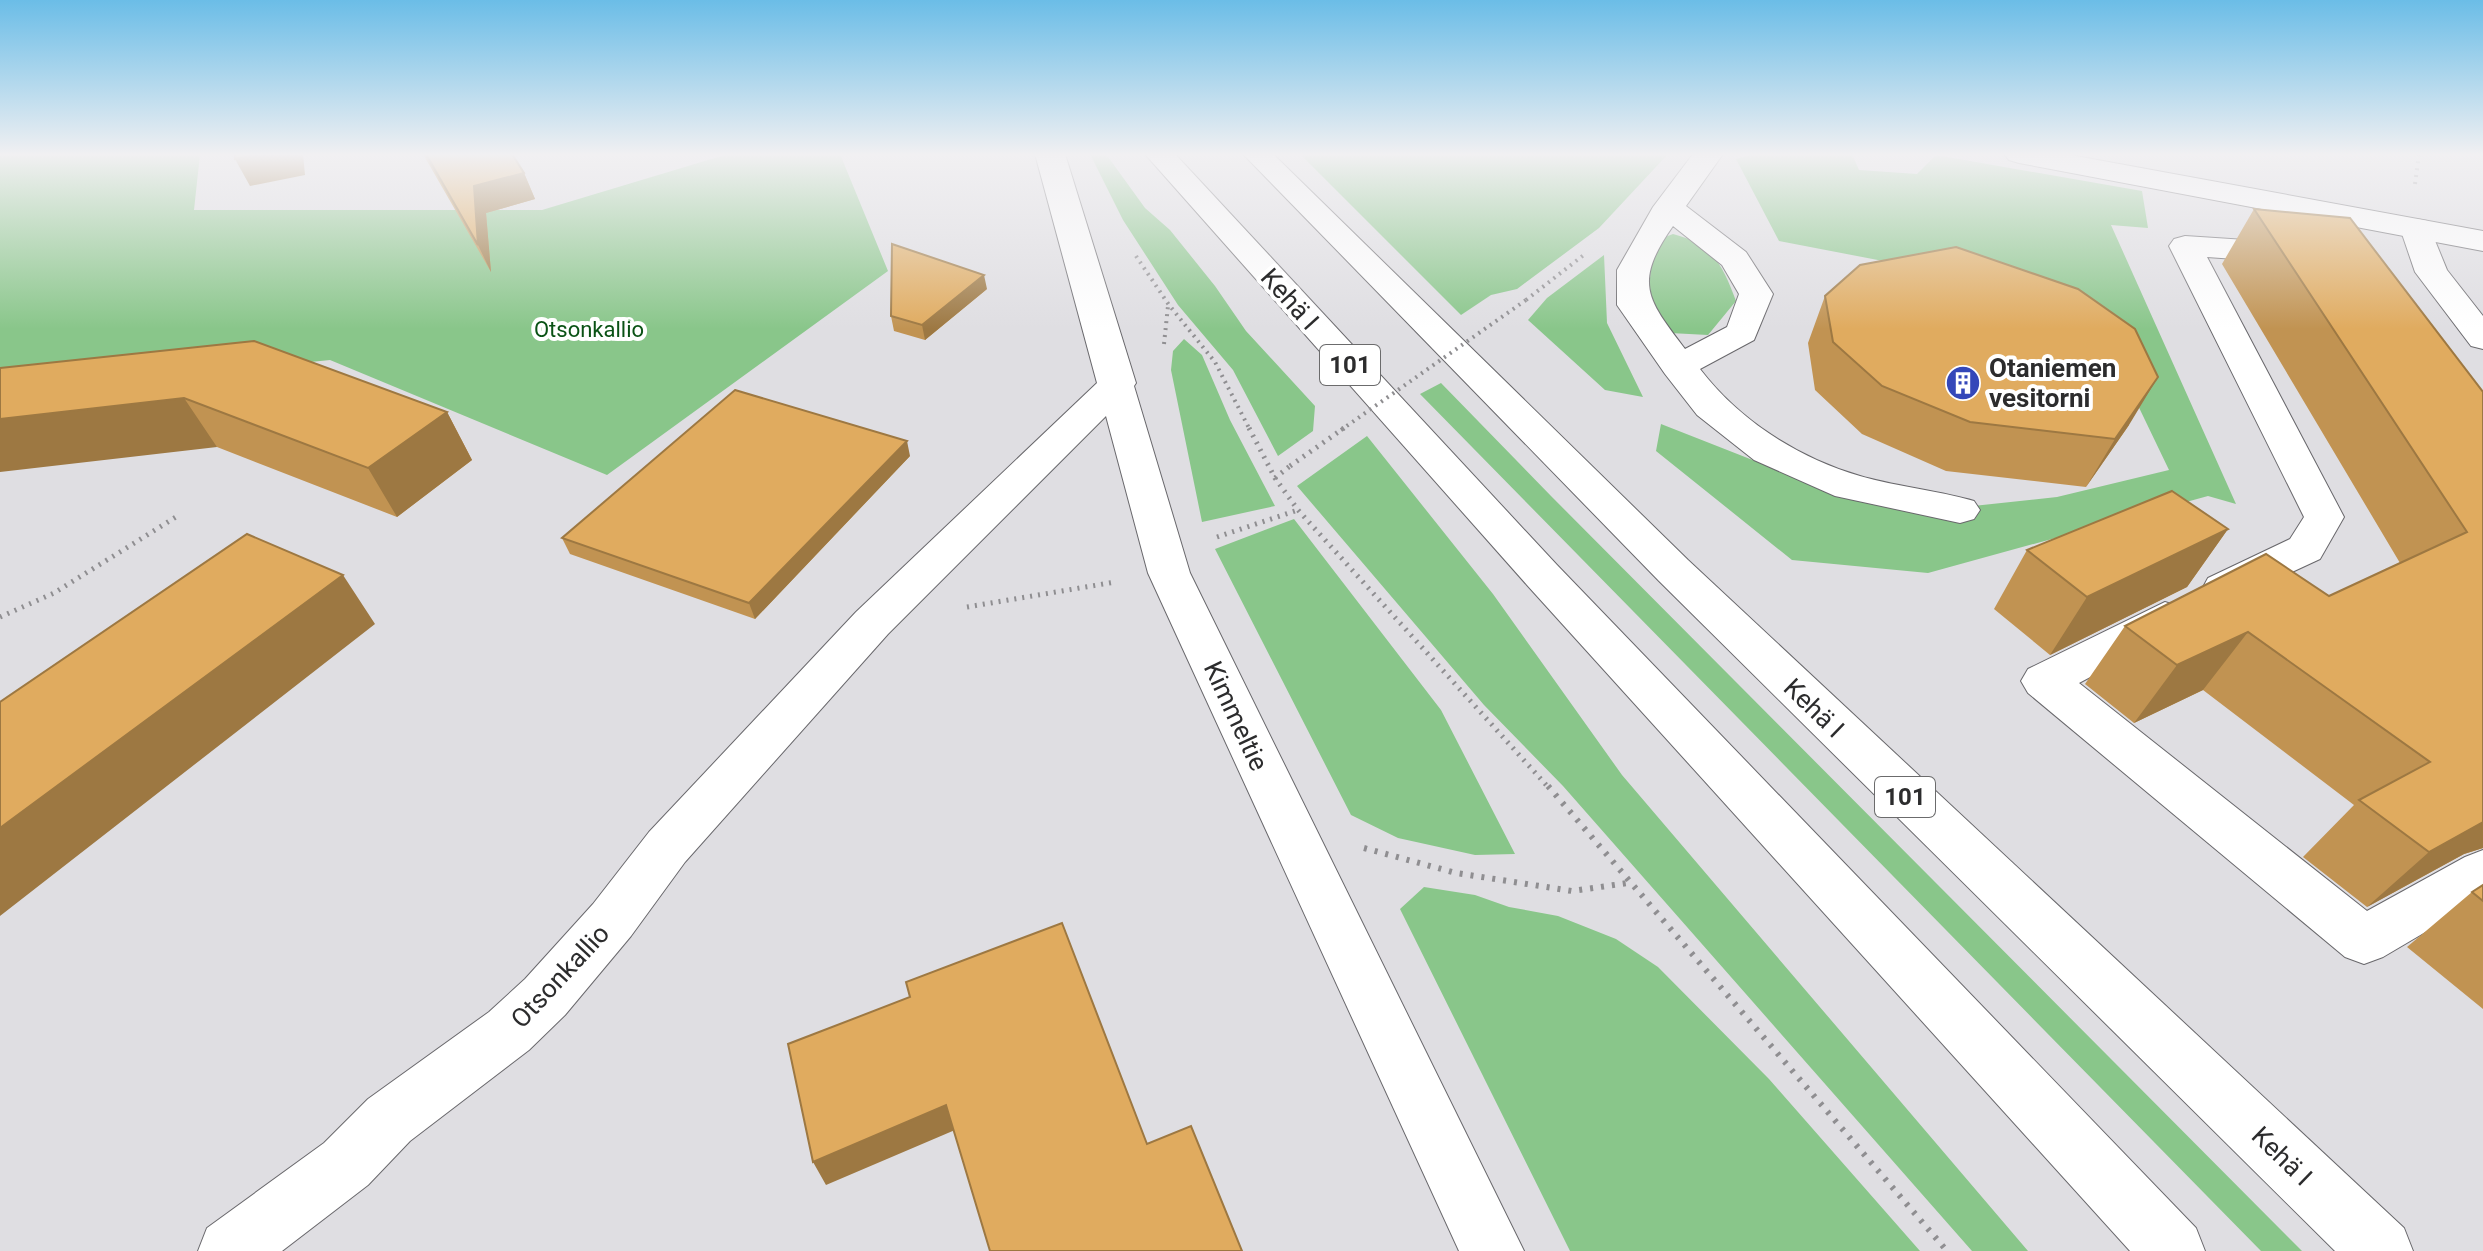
<svg xmlns="http://www.w3.org/2000/svg" width="2483" height="1251" font-family="Roboto,sans-serif">
  <style>
    .green { fill: #89c68a }
    .lines { fill: none; stroke-linecap: round; stroke-linejoin: round }
    .minor-casing { stroke: #69686c; stroke-width: 2 }
    .major-casing { stroke: #69686c; stroke-width: 2 }
    .highway-casing { stroke: #69686c; stroke-width: 2 }
    .path-far2 { stroke: #8f8e91; stroke-width: 4; stroke-dasharray: 2 5; stroke-linecap: butt }
    .path-far1 { stroke: #8f8e91; stroke-width: 5; stroke-dasharray: 2 6; stroke-linecap: butt }
    .path { stroke: #8f8e91; stroke-width: 6; stroke-dasharray: 3 8; stroke-linecap: butt }
    .minor { fill: #fff; fill-rule: evenodd }
    .major { fill: #fff; fill-rule: evenodd }
    .highway { fill: #fff; fill-rule: evenodd }
    .path-bridge-far1 { stroke: #8f8e91; stroke-width: 4; stroke-dasharray: 2 5; stroke-linecap: butt }
    .path-bridge { stroke: #8f8e91; stroke-width: 5; stroke-dasharray: 2 6; stroke-linecap: butt }
    .wall { fill: #c19352 }
    .shaded-wall { fill: #9d7842 }
    .building { fill: #e0ab5f; stroke: #9d7842; stroke-width: 2 }
    .labels { text-anchor: middle; dominant-baseline: central; stroke-width: 8; stroke-linejoin: round; paint-order: stroke }
    .far-park-label { font-size: 22px; fill: #0a5215; stroke: #fff }
    .shield { fill: #fff; stroke: #6b6b6c; stroke-width: 2 }
    .shield-label { font-size: 24px; font-weight: bold; fill: #2c2c2d }
    .street-label { font-size: 26px; fill: #2c2c2d; stroke: #fff }
    .poi-label { font-size: 26px; font-weight: bold; fill: #2c2c2d; stroke: #fff; text-anchor: start }
  </style>
  <rect width="100%" height="100%" fill="#dfdee2"/>
  <path class="green" d="M0,154H200L194,210H542L728,154H840L888,271L607,475L330,360L0,394Z
    M1090,154H1106L1145,208L1170,230L1215,286L1246,331L1315,406L1313,431L1278,456L1233,370L1178,305L1123,220Z
    M1300,154H1668L1599,228L1517,289L1491,295L1461,315Z
    M1752,154H1852L1859,170L1917,174L1936,155L2142,191L2148,228L2111,225L2236,504L2208,496L1928,573L1792,560L1656,451L1661,424L1811,483L1917,512L2057,497L2169,470L2132,393L2039,291L1779,241L1736,159Z
    M1673,234C1713,244 1723,266 1736,301L1708,335L1670,333C1641,303 1649,278 1657,240Z
    M1604,255L1607,323L1643,397L1605,390L1528,320L1547,298Z
    M1184,339L1202,355L1230,420L1275,506L1202,522L1171,370L1173,351Z
    M1441,383L1551,496L2302,1251H2261L1420,394Z
    M1367,436L1493,594L1622,775L2028,1251H1972L1563,786L1484,705L1297,486Z
    M1294,519L1441,710L1515,854L1475,855L1398,838L1351,815L1215,549Z
    M1424,887L1475,895L1509,907L1558,916L1616,939L1658,967L1769,1079L1920,1251H1570L1400,909Z"/>
  <g class="lines">
    <g class="minor-casing">
      <path id="minor" d="M1035,154H1065L1136,383L1134,386L1190,573L1524,1251H1459L1148,573L1106,416L888,634L685,862L631,936L565,1015L529,1050L410,1141L368,1185L282,1251H198L207,1228L324,1143L368,1099L489,1012L525,979L593,904L649,832L856,612L1097,383Z
        M1693,154H1723L1686,206L1746,252L1773,294L1754,340L1700,369C1739,420 1798,458 1860,476C1897,487 1937,490 1974,501L1980,510L1974,519L1960,523L1835,496L1754,460L1697,415L1665,374L1617,305V270L1653,207ZM1673,226L1722,265L1739,294L1727,327L1685,349C1647,299 1633,283 1673,226Z
        M2416,219L2427,221L2447,270L2483,316V349L2471,346L2415,272L2400,228L2405,221Z
        M2185,236L2291,243L2302,246L2307,253L2302,260L2291,263L2207,257L2344,517L2320,559L2223,604L2208,600L2202,589L2208,578L2290,539L2304,517L2169,246L2174,239Z
        M2165,602L2180,607L2187,618L2180,629L2079,683L2367,911L2465,857L2483,850V898L2383,957L2364,964L2345,957L2028,693L2021,681L2028,669Z"/>
    </g>
    <g class="major-casing">
      <path id="major" d="M2004,154H2065L2483,231V251L2019,163L2009,160Z"/>
    </g>
    <g class="highway-casing">
      <path id="highway" d="M1145,154H1175L1557,565L2196,1228L2205,1251H2130L1527,585Z
        M1243,154H1273L1688,560L2404,1228L2413,1251H2335L1659,581Z"/>
    </g>
    <path class="path-far2" d="M2415,184L2419,154
      M1136,256L1169,305L1215,362L1250,430
      M1526,300L1585,254
      M1164,344L1168,306"/>
    <path class="path-far1" d="M1249,428L1275,478L1298,510L1549,788
      M1275,478L1290,466
      M1217,537L1298,510
      M967,607L1115,582
      M0,617L54,593L176,517"/>
    <path class="path" d="M1548,786L1947,1251
      M1364,848L1456,873L1572,891L1628,883"/>
    <use href="#minor" class="minor"/>
    <use href="#major" class="major"/>
    <use href="#highway" class="highway"/>
    <path class="path-bridge-far1" d="M1341,430L1526,300"/>
    <path class="path-bridge" d="M1290,466L1344,428"/>
  </g>
  <path class="wall" d="M423,154H512L524,173L535,199L486,213L491,272Z
    M2254,209L2483,392V848L2464,854L2367,907L2303,857L2354,805L2203,690L2134,723L2085,684L2125,626L2329,596L2400,563L2222,264Z
    M987,289L925,340L894,331L891,316Z
    M1825,296L2129,425L2086,487L1946,471L1862,434L1815,390L1808,343Z
    M0,368L447,412L472,460L397,517L217,447Z
    M910,456L755,619L570,554L562,538Z
    M2228,529L2187,587L2050,655L1994,609L2027,550Z
    M2483,885V1009L2407,947L2472,892Z"/>
  <path class="shaded-wall" d="M262,154H303L305,175L250,186L235,159Z
    M524,173L535,199L486,213L491,272L478,245L474,186Z
    M984,275L987,289L925,340L922,325Z
    M2158,377L2129,425L2086,487L2115,439Z
    M184,398L217,447L0,472V419Z
    M447,412L472,460L397,517L368,468Z
    M907,441L910,456L755,619L749,603Z
    M2228,529L2187,587L2050,655L2087,597Z
    M343,575L375,624L0,916V828Z
    M2248,632L2203,690L2134,723L2177,665Z
    M2483,822V848L2464,854L2367,907L2429,852Z
    M946,1105L955,1130L826,1185L813,1162Z"/>
  <path class="building" d="M235,154H262L235,159Z
    M426,154H512L524,173L474,186L478,245Z
    M2254,209L2350,218L2483,392V822L2429,852L2359,800L2430,762L2248,632L2177,665L2125,626L2266,554L2329,596L2467,532Z
    M892,244L984,275L922,325L891,316Z
    M1956,247L2078,289L2135,329L2158,377L2115,439L1970,422L1882,386L1833,342L1825,296L1860,265Z
    M254,341L447,412L368,468L184,398L0,419V368Z
    M735,390L907,441L749,603L562,538Z
    M2172,491L2228,529L2087,597L2027,550Z
    M247,534L343,575L0,828V702Z
    M2483,885V901L2472,892Z
    M1062,923L1147,1144L1191,1126L1242,1251H990L946,1105L813,1162L788,1044L910,997L906,982Z"/>
  <linearGradient id="sky" x2="0" y2="1"><stop stop-color="#6bbde7"/><stop offset="0.47" stop-color="#f1f0f2"/><stop offset="1" stop-color="#f1f0f2" stop-opacity="0"/></linearGradient>
  <rect width="2483" height="329" fill="url(#sky)"/>
  <defs>
    <g id="building-disc" transform="scale(1.8)"><circle r="9.5" fill="#3447b9" stroke="#fff"/><path d="M-4-6H4V6H1V3H-1V6H-4ZM-2.5-4.3h1.7v1.8h-1.7ZM.8-4.3h1.7v1.8H.8ZM-2.5-1h1.7V.8h-1.7ZM.8-1h1.7V.8H.8Z" fill="#fff"/></g>
  </defs>
  <g fill-rule="evenodd">
    <use href="#building-disc" x="1963" y="383"/>
  </g>
  <g class="labels">
    <g class="far-park-label">
      <text x="589" y="329">Otsonkallio</text>
    </g>
    <g class="shield">
      <rect x="1320" y="345" width="60" height="40" rx="6"/>
      <rect x="1875" y="777" width="60" height="40" rx="6"/>
    </g>
    <g class="shield-label">
      <text x="1350" y="365">101</text>
      <text x="1905" y="797">101</text>
    </g>
    <g class="street-label">
      <text transform="translate(1290 299) rotate(48)">Kehä I</text>
      <text transform="translate(1814 708) rotate(44)">Kehä I</text>
      <text transform="translate(1236 716) rotate(65)">Kimmeltie</text>
      <text transform="translate(560 976) rotate(-47)">Otsonkallio</text>
      <text transform="translate(2282 1156) rotate(44)">Kehä I</text>
    </g>
    <g class="poi-label">
      <text x="1989" y="368">Otaniemen<tspan x="1989" dy="30">vesitorni</tspan></text>
    </g>
  </g>
</svg>
